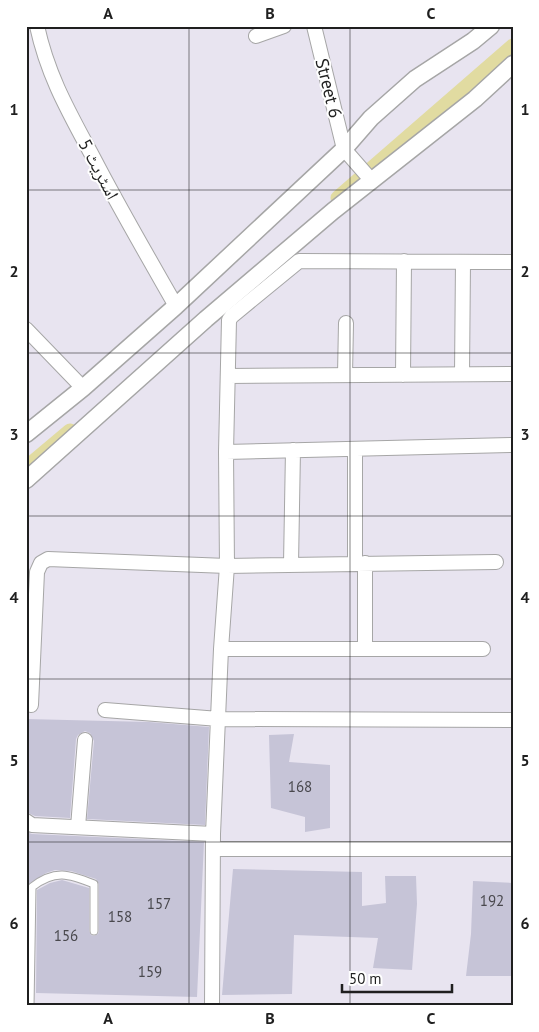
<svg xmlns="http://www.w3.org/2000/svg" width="539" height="1032" font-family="'PT Sans','Noto Naskh Arabic',sans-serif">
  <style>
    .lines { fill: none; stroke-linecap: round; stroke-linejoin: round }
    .canal { stroke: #e1dba1; stroke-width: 15 }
    .building { fill: #c6c4d7 }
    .service-casing { stroke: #a6a6a6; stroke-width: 9 }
    .minor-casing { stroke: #a6a6a6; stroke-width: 16 }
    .tertiary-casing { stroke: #a6a6a6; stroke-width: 19 }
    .service { stroke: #fff; stroke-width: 7 }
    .minor { stroke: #fff; stroke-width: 14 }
    .tertiary { stroke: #fff; stroke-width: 16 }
    .grid { fill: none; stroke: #1f1f1f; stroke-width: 1; stroke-opacity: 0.55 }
    .labels { text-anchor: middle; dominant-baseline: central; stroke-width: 4; stroke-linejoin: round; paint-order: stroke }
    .number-label { font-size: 15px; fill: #49484d }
    .street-label { font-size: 18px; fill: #1f1f1f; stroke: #fff }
    .neatline { fill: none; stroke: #1f1f1f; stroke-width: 2 }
    .grid-label { font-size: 16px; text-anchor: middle; font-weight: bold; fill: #1f1f1f }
  </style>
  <rect width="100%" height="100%" fill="#e8e4f0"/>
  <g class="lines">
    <path class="canal" d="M338,198L513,46
      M26,468L70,431"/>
  </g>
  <path class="building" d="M26,719L149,722L209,727L205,825L87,819L94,741L90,733L85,731L78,735L76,739L70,818L35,816L26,812Z
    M294,734L289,762L330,765V828L305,832V817L271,808L269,735Z
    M26,832L32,834L204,842L197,997L36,993L37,890L50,883L62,880L89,888V931L91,935L94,936L98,934L99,931V884L96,879L71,871L55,870L46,873L27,885L26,913Z
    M233,869L362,872V906L386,903L385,876H416L417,904L412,970L373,968L378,938L294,935L292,994L222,995Z
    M473,881L513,883V976H466L471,934Z"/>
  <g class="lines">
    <g class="service-casing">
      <path id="service" d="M30,1006L32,887C55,869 69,874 94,884V931"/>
    </g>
    <g class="minor-casing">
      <path id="minor" d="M37,26C48,77 70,114 94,159C120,209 148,257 176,306
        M314,26L344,149L372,181
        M256,36L284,26
        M26,329L83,388
        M462,374L463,262
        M345,375L346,323
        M403,375L404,261
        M228,376L513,374
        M226,452L513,445
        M355,563V449
        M291,564L293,450
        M221,649H483
        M365,649V563
        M31,705L37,572L41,563L48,559L227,566L496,562
        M105,710L219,719L513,720
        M26,821L32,825L213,834
        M78,827L85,740
        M213,849H513
        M212,1006L213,834L221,649L227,566L226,452L229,320L232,316L299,261L513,262"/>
    </g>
    <g class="tertiary-casing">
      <path id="tertiary" d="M26,434L83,388L176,306L344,149L371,118L415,79L473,41L491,26
        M26,480L206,319L333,211L475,99L513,64"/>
    </g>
    <use href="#service" class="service"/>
    <use href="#minor" class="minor"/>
    <use href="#tertiary" class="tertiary"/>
  </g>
  <path class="grid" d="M189,26V1006M350,26V1006M26,190H513M26,353H513M26,516H513M26,679H513M26,842H513"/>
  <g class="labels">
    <g class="number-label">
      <text x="300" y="786">168</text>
      <text x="492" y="900">192</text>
      <text x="159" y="903">157</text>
      <text x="120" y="916">158</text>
      <text x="66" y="935">156</text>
      <text x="150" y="971">159</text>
    </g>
    <g class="street-label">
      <text transform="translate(329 88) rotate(76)">Street 6</text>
      <text transform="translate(99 169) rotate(62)">اسٹریٹ 5</text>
    </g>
  </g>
  <rect width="539" height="1032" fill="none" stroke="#ffffff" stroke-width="55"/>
  <path d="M342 984v8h110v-8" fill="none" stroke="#1f1f1f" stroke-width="2.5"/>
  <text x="349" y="984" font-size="15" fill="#1f1f1f" stroke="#ffffff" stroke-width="4" paint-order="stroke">50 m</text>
  <rect x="28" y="28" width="484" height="976" class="neatline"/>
  <g class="grid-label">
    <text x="108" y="19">A</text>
    <text x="270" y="19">B</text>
    <text x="431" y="19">C</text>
    <text x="14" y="115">1</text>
    <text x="525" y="115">1</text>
    <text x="14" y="277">2</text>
    <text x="525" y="277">2</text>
    <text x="14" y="440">3</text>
    <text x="525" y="440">3</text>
    <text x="14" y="603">4</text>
    <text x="525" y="603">4</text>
    <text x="14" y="766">5</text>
    <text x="525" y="766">5</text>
    <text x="14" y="929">6</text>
    <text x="525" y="929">6</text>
    <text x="108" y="1024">A</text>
    <text x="270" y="1024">B</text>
    <text x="431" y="1024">C</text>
  </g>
</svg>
